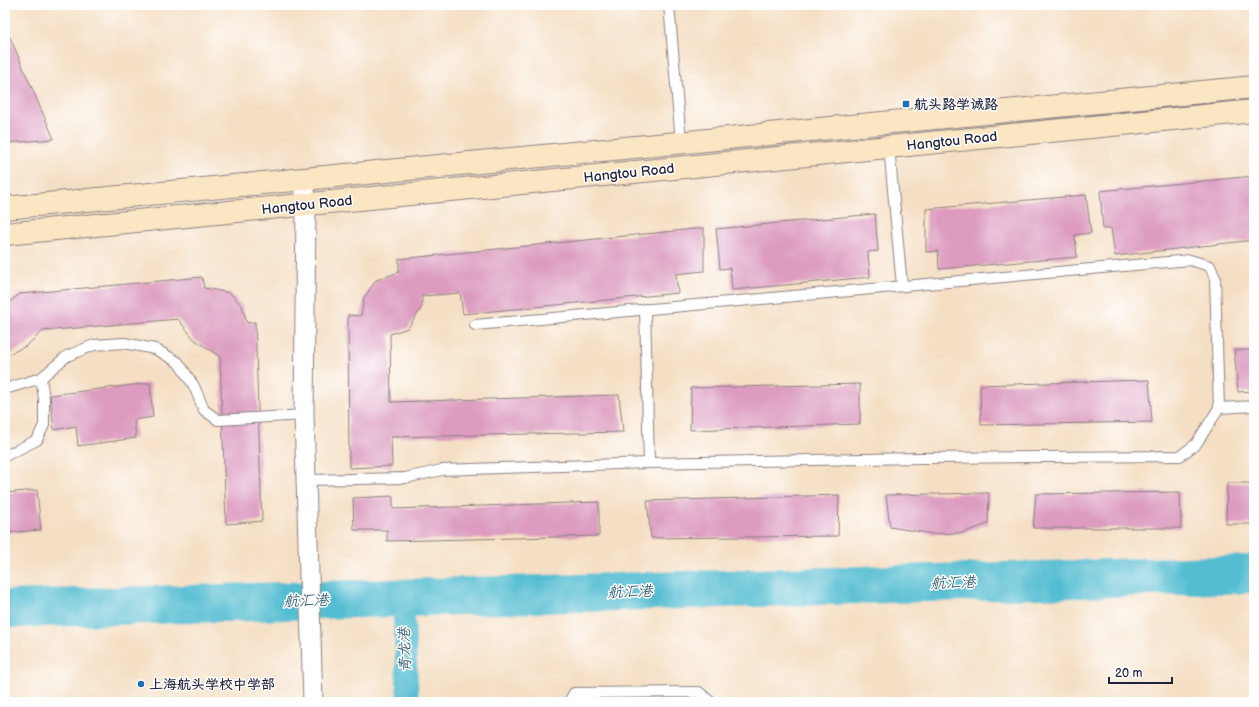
<svg xmlns="http://www.w3.org/2000/svg" width="1259" height="707" font-family="'Balsamiq Sans','LXGW WenKai TC',sans-serif">
  <style>
    .lines { fill: none; stroke-linecap: round; stroke-linejoin: round }
    .canal { stroke: #54bdd1; stroke-width: 22 }
    .river { stroke: #54bdd1; stroke-width: 38 }
    .building { fill: #dc9bbf }
    .lane-casing { stroke: #8c8080; stroke-width: 12 }
    .street-casing { stroke: #8c8080; stroke-width: 21 }
    .secondary-casing { stroke: #8c8080; stroke-width: 24 }
    .lane { stroke: #fff; stroke-width: 10 }
    .street { stroke: #fff; stroke-width: 19 }
    .secondary { stroke: #fbe6c4; stroke-width: 22 }
    .poi-dot { fill: #1f6fb2; stroke: #fff; stroke-width: 1.5 }
    .labels { text-anchor: middle; dominant-baseline: central; stroke-width: 3; stroke-linejoin: round; paint-order: stroke }
    .poi-label { font-size: 14px; font-weight: bold; fill: #22223b; stroke: #fff; text-anchor: start }
    .street-label { font-size: 14px; fill: #22223b; stroke: #fff }
    .water-label { font-size: 15px; font-style: italic; fill: #366077; stroke: #fff }
  </style>
  <rect width="100%" height="100%" fill="#fff"/>
  <filter id="ink" filterUnits="userSpaceOnUse"><feTurbulence type="fractalNoise" baseFrequency=".025" numOctaves="2"/><feDisplacementMap in="SourceGraphic" scale="8" xChannelSelector="R" yChannelSelector="G"/><feConvolveMatrix kernelMatrix="1 2 1 2 8 2 1 2 1" color-interpolation-filters="sRGB"/></filter>
  <filter id="wash" filterUnits="userSpaceOnUse"><feTurbulence type="fractalNoise" baseFrequency=".012" numOctaves="4" result="noise"/><feDisplacementMap in="SourceGraphic" scale="16" xChannelSelector="R" yChannelSelector="G"/><feGaussianBlur stdDeviation="0.9" result="paint"/><feColorMatrix in="noise" values="0 0 0 0 0 0 0 0 0 0 0 0 0 0 0 0 0 1.4 0 .05"/><feComposite in="paint" operator="in"/></filter>
  <g filter="url(#wash)">
    <rect width="100%" height="100%" fill="#f5dfc4"/>
    <g class="lines">
      <path class="canal" d="M403,598L408,702"/>
      <path class="river" d="M5,609L1254,574"/>
    </g>
    <g id="blocks">
      <path class="building" d="M5,26L54,139L5,143Z
        M1254,176V240L1115,256L1111,228L1103,229L1100,191Z
        M1086,195L1091,233L1075,235L1077,257L939,269L938,251L926,252V209Z
        M875,214L878,251L868,252L870,277L732,290L730,268L720,269L716,229Z
        M704,228V271L676,274L678,293L463,314L460,293L422,296V307L408,328L390,334L391,402L619,395L623,432L391,437L392,466L349,468L348,315L361,316L364,298L376,280L399,272V259Z
        M202,277L204,288L230,293L242,306L247,323L255,322L262,521L226,524L220,357L194,339L178,319L43,331L26,346L5,356V305L20,294Z
        M1234,350H1254V391L1238,392Z
        M1149,380L1152,422L981,425L980,385Z
        M150,383L153,417L134,420L136,438L78,446L76,426L54,430L50,395Z
        M860,384V424L690,430L691,388Z
        M1227,483H1254V524H1226Z
        M37,490L41,530L5,533V493Z
        M1180,492L1181,528H1033L1036,494Z
        M989,493L988,524L962,533L933,534L890,527L886,495Z
        M839,495L838,536L651,538L647,501Z
        M393,496V509L599,502V536L387,541V530H354L353,498Z"/>
    </g>
  </g>
  <g filter="url(#ink)">
    <use href="#blocks" fill-opacity="0" stroke="#8c8080" stroke-width="1"/>
    <g class="lines">
      <g class="lane-casing">
        <path id="lane" d="M669,5L681,142
          M889,147L902,286
          M645,309L649,463
          M475,325L1190,260L1210,266L1215,278L1219,408
          M5,389L41,378L67,356L94,345L124,343L155,349L178,362L194,386L204,410L218,420L304,415
          M5,456L37,440L44,425V399L41,378
          M306,480L405,478L442,470L649,463L919,458L1180,456L1196,444L1219,408L1254,406
          M569,702L574,693L699,692L711,702"/>
      </g>
      <g class="street-casing">
        <path id="street" d="M304,179L306,205L304,415L313,702"/>
      </g>
      <g class="secondary-casing">
        <path id="secondary" d="M5,208L1254,87
          M5,234L1254,111"/>
      </g>
      <use href="#lane" class="lane"/>
      <use href="#street" class="street"/>
      <use href="#secondary" class="secondary"/>
    </g>
  </g>
  <g class="poi-dot">
    <rect x="902" y="100" width="8" height="8" rx="2"/>
    <circle cx="141" cy="684" r="4"/>
  </g>
  <g class="labels">
    <g class="poi-label">
      <text x="914" y="104">航头路学诚路</text>
      <text x="149" y="684">上海航头学校中学部</text>
    </g>
    <g class="street-label">
      <text transform="translate(952 141) rotate(-6)">Hangtou Road</text>
      <text transform="translate(629 173) rotate(-6)">Hangtou Road</text>
      <text transform="translate(307 205) rotate(-6)">Hangtou Road</text>
    </g>
    <g class="water-label">
      <text transform="translate(953 583) rotate(-2)">航汇港</text>
      <text transform="translate(630 592) rotate(-2)">航汇港</text>
      <text transform="translate(306 601) rotate(-2)">航汇港</text>
      <text transform="translate(405 650) rotate(-92)">青龙港</text>
    </g>
  </g>
  <rect width="1259" height="707" fill="none" stroke="#fff" stroke-width="20"/>
  <path d="M1109 677v6h63v-6" fill="none" stroke="#22223b" stroke-width="2"/>
  <text x="1115" y="677" font-size="12" fill="#22223b" stroke="#ffffff" stroke-width="3" paint-order="stroke">20 m</text>
</svg>
